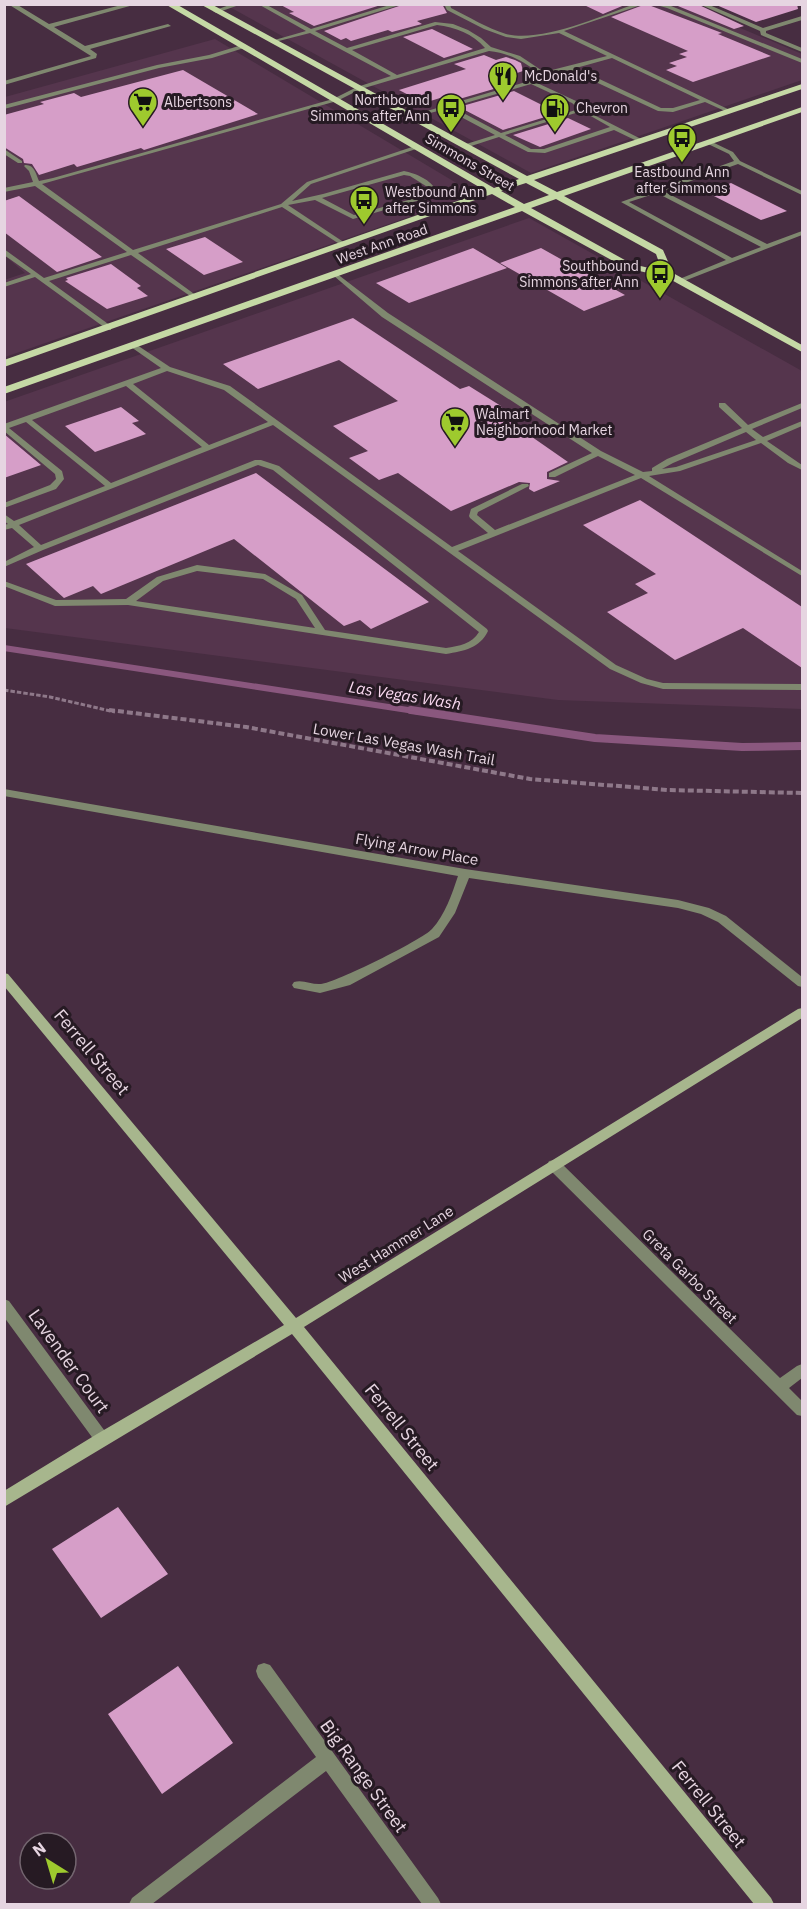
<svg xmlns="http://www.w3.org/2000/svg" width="807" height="1909" font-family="'IBM Plex Sans',sans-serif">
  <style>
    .built { fill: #55354d }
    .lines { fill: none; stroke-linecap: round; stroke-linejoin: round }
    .stream-far1 { stroke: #8a577e; stroke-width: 6 }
    .stream { stroke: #8a577e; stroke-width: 8 }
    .building { fill: #d69ec8 }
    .path-far1 { stroke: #8e7889; stroke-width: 3; stroke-dasharray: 4.5 2; stroke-linecap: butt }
    .path { stroke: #8e7889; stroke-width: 4; stroke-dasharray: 6 3; stroke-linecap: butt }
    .lane { fill: #7f886f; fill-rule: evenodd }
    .street { fill: #7f886f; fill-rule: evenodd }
    .secondary { fill: #a7b68d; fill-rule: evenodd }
    .primary { fill: #c5d9a5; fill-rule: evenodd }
    .labels { text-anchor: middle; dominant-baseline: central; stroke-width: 6; stroke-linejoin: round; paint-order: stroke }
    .far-poi-label { font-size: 14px; fill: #e6d5e1; stroke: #261a23; text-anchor: start }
    .far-street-label { font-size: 14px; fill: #e6d5e1; stroke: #261a23 }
    .street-label { font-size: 15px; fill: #e6d5e1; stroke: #261a23 }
    .water-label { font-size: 16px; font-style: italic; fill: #f9d9f0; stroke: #261a23 }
    .near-street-label { font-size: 18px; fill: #e6d5e1; stroke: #261a23 }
  </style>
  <rect width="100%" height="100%" fill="#472d41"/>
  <path class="built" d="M226,5H686L802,54V80L531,173Z
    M215,39L475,194L5,357L4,280L25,273L5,256V97Z
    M529,218L802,371V709L558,700L5,628L4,402Z"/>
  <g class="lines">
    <path class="stream-far1" d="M4,648L421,712"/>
    <path class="stream" d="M411,710L595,738L742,747L802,746"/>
  </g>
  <path class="building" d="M279,4H384L314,26L289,13L294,12Z
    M405,4H442L447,13L417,21L422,24L392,32L388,30L351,41L346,38L341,40L324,31Z
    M582,4H627L603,14Z
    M646,4L722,33L718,34L771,56L693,82L666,70L677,66L669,63L687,57L679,54L688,51L611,17Z
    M673,4H697L744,26L734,29Z
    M714,4H797L798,9L756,22Z
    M432,29L473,49L444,58L403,37Z
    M484,55L496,60L506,57L515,60L521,63L523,71L493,81L504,86L449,102L440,98L424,103L399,90L466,69L454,64Z
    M183,70L258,114L144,150L141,148L77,167L74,164L39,175L32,164L24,163L23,159L4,147V115L44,104L40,102L74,93L81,97Z
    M514,91L558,113L503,130L459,107Z
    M568,118L591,129L540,147L513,135Z
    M731,183L787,211L761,220L706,192Z
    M19,196L102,257L57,272L4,232V201Z
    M205,237L243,262L204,275L166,249Z
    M473,248L507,268L409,303L376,283Z
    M541,248L625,295L584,311L500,263Z
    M111,264L141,286L137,288L148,296L107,309L65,281L68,280L66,278Z
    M353,318L460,389L469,386L501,406H499L506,411L499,414L568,462L547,472V479L560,481L534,492L529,489L530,483L519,482L451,511L398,473L379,480L349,458L368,451L333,426L398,401L339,360L258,389L223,364Z
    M121,407L139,421L132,423L146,434L95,452L65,426Z
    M4,434L41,465L4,478Z
    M256,473L429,602L371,629L360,620L344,626L234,539L101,594L93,586L64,598L26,564Z
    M640,500L802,607V668L743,628L675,660L607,612L648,593L635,584L656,574L583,525Z
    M118,1507L168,1574L101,1618L52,1549Z
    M178,1666L233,1743L162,1794L108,1714Z"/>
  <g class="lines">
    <path class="path-far1" d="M4,690L50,697L115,712"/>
    <path class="path" d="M109,710L246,727L530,779L668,790L802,793"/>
    <path class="lane" d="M232,4H242L216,13L213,11Z
      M258,4H265L311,29L393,4H403L315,31L347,48L435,22L453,24L468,30L481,38L491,47L520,56L544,72L607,56L559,33L521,39L506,37L484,29L447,10L444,4H450L451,8C469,17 487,28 506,34C541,43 601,16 635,4H644L564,31L732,111L727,112L705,102L673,112L658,111L570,70L545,75L535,82L576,101L594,115L643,140V142H639L614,130L545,153L528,152L499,137L465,148L463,147V145L495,135L446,109L410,118V116L529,81L539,74C525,61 508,53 489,51L361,89L337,101L42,184L133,250L281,204L307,182L415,146H419V148L311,184L292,201L323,194L404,171C415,173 432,180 436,191L427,198L353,219L315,200L288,205L345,243V245H341L282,207L138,253L197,296V298H193L131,255L49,281L111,326V330H108L35,277L4,287V283L31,274L4,255V249L44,278L127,252L35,186L4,192V188L33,182L29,171L24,166L25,165C34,164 36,174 39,181L53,178L333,99L357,87L391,76L310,33L271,43V41L306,31ZM437,25C455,27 473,34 485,48L397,75L352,50ZM612,58L700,100L673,108H661L576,68ZM531,84L572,103L579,109L501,133L452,107ZM582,111L610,127L544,149H531L505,135ZM404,175L410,176L429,188L430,190L423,196L354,215L322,198Z
      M653,4L671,6L802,59V63L667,8Z
      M699,4H707L763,28L802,16V20L766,31V33L802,48V52L761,35L760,31Z
      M242,45L245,47L244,48L212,58L159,68L4,109V105L157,65L209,55Z
      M710,141L733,152L740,161L802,191V195L738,164L663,191L767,244L802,231V235L679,283L676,281L677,280L726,260L621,202L734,161L729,154L708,144L707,143ZM657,193L761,247L732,258L629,202Z
      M4,149L22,161V163H18L4,154Z
      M336,273L388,313L601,451L643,472L652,471V468L667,459L742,428L719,407V403H725L748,425L802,403V408L752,429L763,437L802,421V426L767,441L802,465V470L788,463L761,443L680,471L649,476L802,571V576L641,478L458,551L616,665L647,679L663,683L802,684V690L663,689L641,683L610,669L273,425L19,525L41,545L255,460H261L279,466L487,629L488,631C480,648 464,651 446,654L128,605L55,606L4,586V581L56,600L126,599L157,577L197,565L265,574L302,595L325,630L446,648C459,646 472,644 479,632L273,470L258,465L43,550L4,567V562L34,547L12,528L4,530V525L8,524L4,521V514L14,521L105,486L26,422L9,428L62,471L64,479L56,489L4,508V503L50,485L56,479L55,474L4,431V424L161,368L131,347V343H134L170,367L230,386L452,547L488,533L470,518L469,516L471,509L522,484H528L529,486L478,512L477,515L495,530L635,475L598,456L555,477H549V473L592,453L382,317L334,276L333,275ZM167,371L224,390L268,422L209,445L133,384ZM126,386L202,447L111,483L32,420ZM746,432L756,440L676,467L662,469L673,463ZM197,571L263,579L296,599L315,628L136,601L163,581Z"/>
    <path class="street" d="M8,4H16L49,24L125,4H137L54,27L85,46L168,24L171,26L90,49L97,54L96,58L4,85V81L91,56Z
      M4,789L465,869L678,900L709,908L726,916L802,977V987L798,986L718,922L701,914L678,908L469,878L455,913L439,937L350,985L320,993L294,988L292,985L294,982C303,979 312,985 321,984C335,983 422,940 432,929C445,915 452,894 458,876L4,796Z
      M554,1160L559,1161L780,1378L797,1366L802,1364V1378L789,1388L802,1401V1416L797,1415L549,1169L547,1165L549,1161Z
      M4,1299L9,1301L107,1434L109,1439L107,1444L102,1446L97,1444L4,1317Z
      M264,1663L270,1665L438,1898L441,1904H422L326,1771L152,1904H129L132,1898L316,1757L258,1677L256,1671L258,1665Z"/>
    <path class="secondary" d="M4,973L8,974L296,1318L798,1009L802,1008V1018L304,1327L771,1898L774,1904H754L292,1334L4,1507V1491L97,1434L284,1325L4,986Z"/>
    <path class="primary" d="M165,4H176L494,188L519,179L200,4H211L527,176L802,84V89L534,180L557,192L802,107V112L564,196L663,250L673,273L802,345V352L666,277L626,268L522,211L4,394V387L515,207L492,194L4,367V360L486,191ZM526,183L549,195L524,204L501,191ZM556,199L656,254L662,271L632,264L531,208Z"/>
  </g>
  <defs>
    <g id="restaurant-pin" transform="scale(1.5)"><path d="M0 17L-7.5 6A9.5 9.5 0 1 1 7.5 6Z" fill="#9eca2e" stroke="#261a23"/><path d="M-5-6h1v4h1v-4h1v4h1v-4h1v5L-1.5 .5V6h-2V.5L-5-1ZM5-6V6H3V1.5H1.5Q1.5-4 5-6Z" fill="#111"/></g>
    <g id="supermarket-pin" transform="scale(1.5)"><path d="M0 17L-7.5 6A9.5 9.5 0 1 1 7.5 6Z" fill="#9eca2e" stroke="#261a23"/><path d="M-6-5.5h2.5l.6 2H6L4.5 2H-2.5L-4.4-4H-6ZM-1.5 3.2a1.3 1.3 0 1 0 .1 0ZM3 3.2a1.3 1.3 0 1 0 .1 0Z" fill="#111"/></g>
    <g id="bus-pin" transform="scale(1.5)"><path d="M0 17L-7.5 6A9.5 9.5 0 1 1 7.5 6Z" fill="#9eca2e" stroke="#261a23"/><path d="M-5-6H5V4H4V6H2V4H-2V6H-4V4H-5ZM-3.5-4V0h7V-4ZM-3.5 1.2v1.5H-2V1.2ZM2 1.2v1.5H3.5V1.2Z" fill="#111"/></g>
    <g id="fuel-pin" transform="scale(1.5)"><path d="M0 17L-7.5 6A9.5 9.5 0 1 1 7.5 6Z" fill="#9eca2e" stroke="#261a23"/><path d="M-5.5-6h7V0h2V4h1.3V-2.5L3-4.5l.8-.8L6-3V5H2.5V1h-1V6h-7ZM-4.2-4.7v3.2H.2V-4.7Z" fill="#111"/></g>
  </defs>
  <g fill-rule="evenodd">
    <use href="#restaurant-pin" x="503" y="76"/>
    <use href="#supermarket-pin" x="143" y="102"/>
    <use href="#bus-pin" x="451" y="108"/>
    <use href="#fuel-pin" x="555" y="108"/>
    <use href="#bus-pin" x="682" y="138"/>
    <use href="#bus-pin" x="364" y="200"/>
    <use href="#bus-pin" x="660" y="274"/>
    <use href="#supermarket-pin" x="455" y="422"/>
  </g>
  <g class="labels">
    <g class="far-poi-label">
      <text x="524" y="76">McDonald's</text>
      <text x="430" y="100" text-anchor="end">Northbound<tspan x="430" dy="16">Simmons after Ann</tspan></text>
      <text x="164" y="102">Albertsons</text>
      <text x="576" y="108">Chevron</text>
      <text x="682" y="172" text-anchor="middle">Eastbound Ann<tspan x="682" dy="16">after Simmons</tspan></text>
      <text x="385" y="192">Westbound Ann<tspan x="385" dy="16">after Simmons</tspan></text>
      <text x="639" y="266" text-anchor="end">Southbound<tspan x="639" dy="16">Simmons after Ann</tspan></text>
      <text x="476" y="414">Walmart<tspan x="476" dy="16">Neighborhood Market</tspan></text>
    </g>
    <g class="far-street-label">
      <text transform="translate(470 162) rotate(30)">Simmons Street</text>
      <text transform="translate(382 244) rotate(-19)">West Ann Road</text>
    </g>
    <g class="street-label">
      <text transform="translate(404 744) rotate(10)">Lower Las Vegas Wash Trail</text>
      <text transform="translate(417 849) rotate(10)">Flying Arrow Place</text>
      <text transform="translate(396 1244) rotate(-32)">West Hammer Lane</text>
      <text transform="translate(690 1276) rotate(45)">Greta Garbo Street</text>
    </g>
    <g class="water-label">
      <text transform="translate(405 695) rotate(9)">Las Vegas Wash</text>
    </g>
    <g class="near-street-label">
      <text transform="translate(92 1052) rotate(50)">Ferrell Street</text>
      <text transform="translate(69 1361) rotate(54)">Lavender Court</text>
      <text transform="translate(402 1427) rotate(51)">Ferrell Street</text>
      <text transform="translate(364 1776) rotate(54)">Big Range Street</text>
      <text transform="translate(709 1804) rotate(51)">Ferrell Street</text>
    </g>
  </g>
  <rect width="807" height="1909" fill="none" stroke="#e6d5e1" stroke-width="12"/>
  <g transform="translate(48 1861) rotate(323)"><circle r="28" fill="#261a23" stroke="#73656f" stroke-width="1.5"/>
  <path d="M0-4.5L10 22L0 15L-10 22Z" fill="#9eca2e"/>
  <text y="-9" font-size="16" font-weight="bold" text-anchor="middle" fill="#e6d5e1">N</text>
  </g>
</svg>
